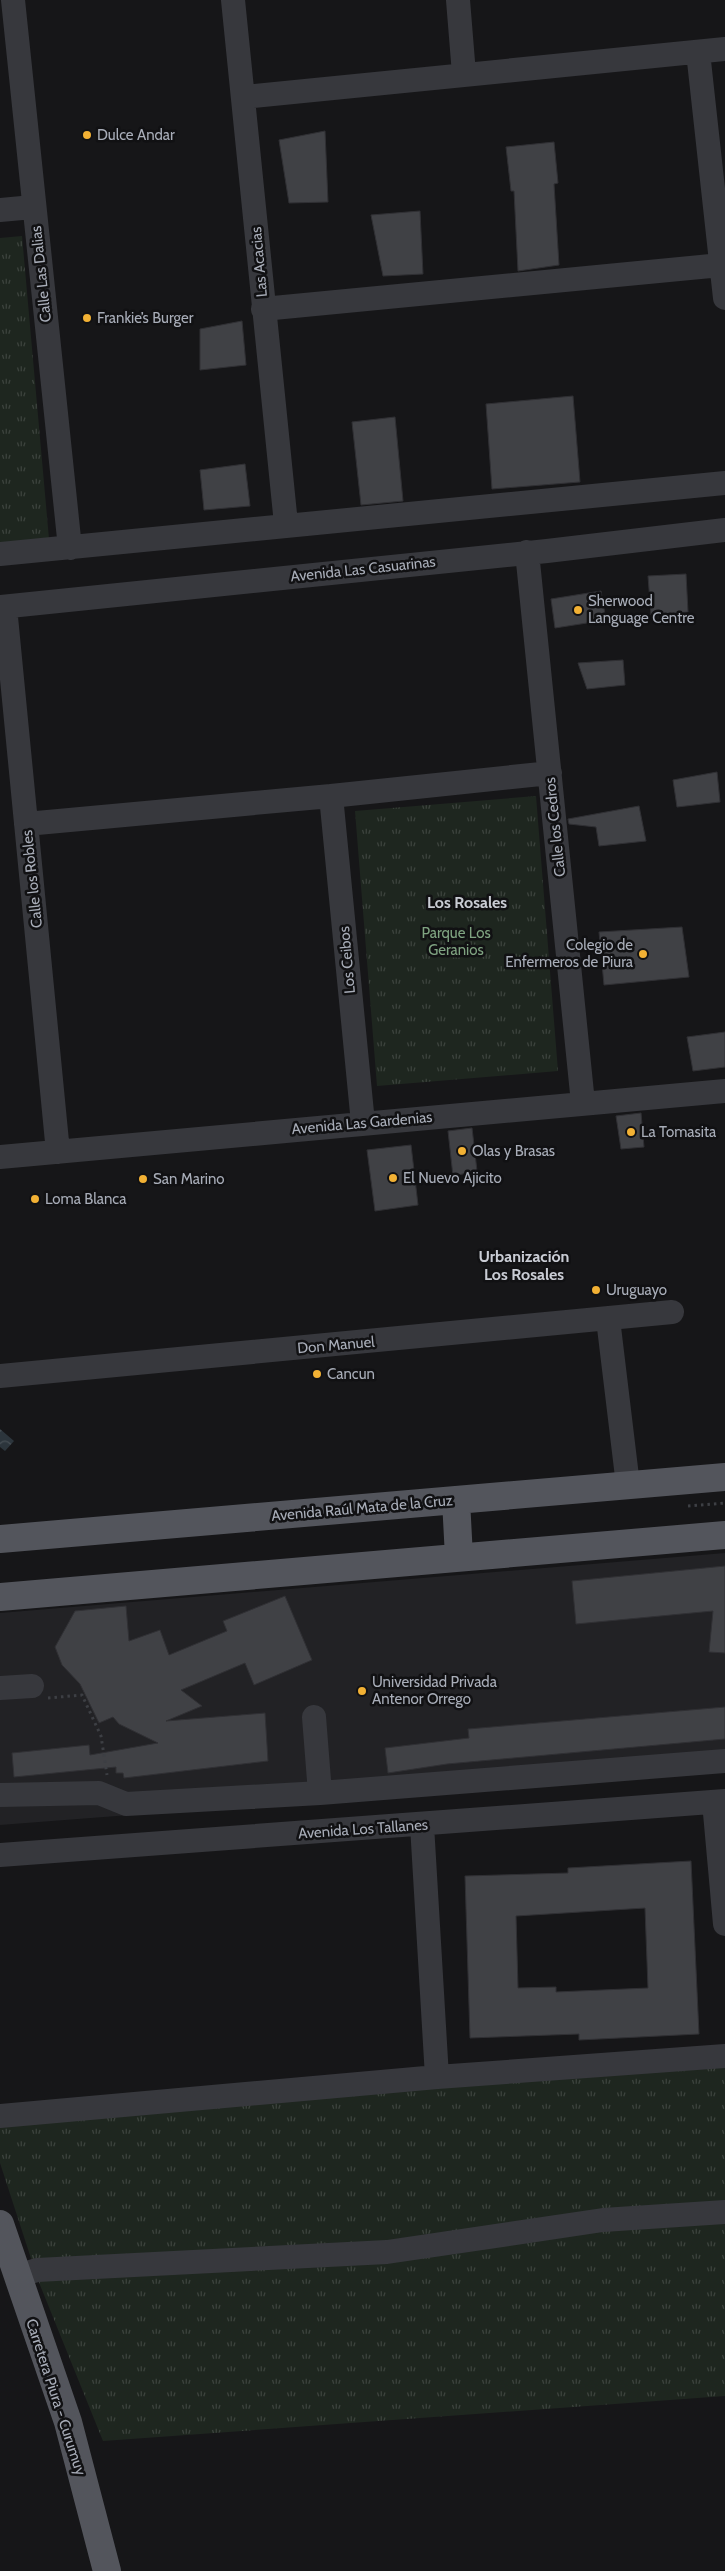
<svg xmlns="http://www.w3.org/2000/svg" width="725" height="2571" font-family="Cabin,sans-serif">
  <style>
    .built { fill: #222225 }
    .grass { fill: url(#grass-tufts) }
    .water { fill: url(#water-waves) }
    .building { fill: #404145; stroke: #303034; fill-rule: evenodd }
    .lines { fill: none; stroke-linecap: round; stroke-linejoin: round }
    .path { stroke: #3d3f44; stroke-width: 3; stroke-dasharray: 2.5 4; stroke-linecap: butt }
    .minor { stroke: #37383d; stroke-width: 24 }
    .major { stroke: #53555c; stroke-width: 28 }
    .poi-dot { fill: #f2b134; stroke: #111113; stroke-width: 2 }
    .labels { text-anchor: middle; dominant-baseline: central; stroke-width: 5; stroke-linejoin: round; paint-order: stroke }
    .poi-label { font-size: 15px; fill: #a8adb8; stroke: #111113; text-anchor: start }
    .street-label { font-size: 15px; fill: #a8adb8; stroke: #111113 }
    .park-label { font-size: 15px; fill: #7fa381; stroke: #111113 }
    .neighbourhood-label { font-size: 16px; font-weight: bold; fill: #c9ccd4; stroke: #111113 }
  </style>
  <defs>
    <pattern id="grass-tufts" width="24" height="20" patternUnits="userSpaceOnUse" patternTransform="scale(1.25)"><rect width="24" height="20" fill="#1e261f"/><path d="M3 7l-1-3M5 7V3M7 7l1-3M15 17l-1-3M17 17v-4M19 17l1-3" fill="none" stroke="#3c433d"/></pattern>
    <pattern id="water-waves" width="16" height="10" patternUnits="userSpaceOnUse" patternTransform="scale(1.25)"><rect width="16" height="10" fill="#2c353c"/><path d="M0 5q4-4 8 0t8 0" fill="none" stroke="#485056"/></pattern>
  </defs>
  <rect width="100%" height="100%" fill="#161618"/>
  <path class="built" d="M725,1553V1769L0,1825V1613Z"/>
  <path class="grass" d="M22,236L49,539L0,543V238Z
    M536,796L558,1071L377,1086L355,811Z
    M725,2065V2396L103,2441L38,2280L0,2163V2124Z"/>
  <path class="water" d="M0,1429L14,1441L5,1451L0,1447Z"/>
  <path class="building" d="M325,131L328,202L289,203L279,140Z
    M554,142L558,183L554,184L559,265L518,271L514,191H511L506,147Z
    M420,211L423,274L383,276L371,215Z
    M242,321L246,365L200,370V329Z
    M573,396L580,482L492,489L486,404Z
    M395,417L403,501L361,505L352,422Z
    M245,464L250,506L204,510L200,470Z
    M686,574L688,612L651,615L648,576Z
    M601,591L606,620L555,628L551,599Z
    M623,660L625,685L587,689L578,663Z
    M717,772L720,802L677,807L673,780Z
    M639,806L646,841L599,846L596,827L569,824L568,819Z
    M682,927L689,977L604,985L599,932Z
    M725,1032V1067L693,1071L687,1037Z
    M641,1113L644,1147L621,1149L616,1116Z
    M472,1128L477,1171L453,1176L448,1131Z
    M411,1145L418,1205L375,1211L367,1150Z
    M725,1566V1653L709,1652L713,1611L576,1624L572,1581Z
    M285,1596L312,1660L254,1685L245,1663L181,1690L202,1706L166,1721L265,1713L268,1761L124,1778L123,1773H116V1767L14,1777L12,1753L89,1745L90,1755L158,1743L119,1724L113,1717L99,1723L80,1684L62,1665L55,1647L75,1611L126,1606L129,1641L160,1630L169,1655L227,1631L223,1621Z
    M725,1707V1739L447,1764L388,1773L385,1748L469,1738L468,1729Z
    M691,1861L699,2034L579,2040V2034L470,2038L465,1876L568,1873V1868ZM645,1908L648,1988L556,1992V1987L518,1988L516,1916Z"/>
  <g class="lines">
    <path class="path" d="M688,1506L725,1503
      M48,1698L82,1695L101,1736L107,1775"/>
    <path class="minor" d="M13,0L70,548
      M233,0L286,524
      M458,0L464,74
      M698,52L725,298
      M244,97L725,49
      M0,210L33,207
      M263,309L721,265
      M527,552L583,1103
      M0,554L725,483
      M0,607L547,551L725,530
      M5,607L58,1152
      M331,796L363,1123
      M26,824L331,796L550,773
      M0,1157L725,1091
      M608,1319L628,1485
      M0,1376L672,1312
      M0,1688L32,1686
      M314,1717L320,1793
      M0,1795L99,1793L126,1804L320,1793L725,1761
      M714,1802L725,1924
      M422,1825L437,2077
      M0,1855L725,1801
      M0,2116L437,2077L725,2056
      M17,2276L37,2270L387,2252L603,2220L725,2212"/>
    <path class="major" d="M456,1500L459,1557
      M0,1539L725,1477
      M0,1597L725,1535
      M0,2224L68,2422L107,2571"/>
  </g>
  <g class="poi-dot">
    <circle cx="87" cy="135" r="5"/>
    <circle cx="87" cy="318" r="5"/>
    <circle cx="578" cy="610" r="5"/>
    <circle cx="643" cy="954" r="5"/>
    <circle cx="631" cy="1132" r="5"/>
    <circle cx="462" cy="1151" r="5"/>
    <circle cx="393" cy="1178" r="5"/>
    <circle cx="143" cy="1179" r="5"/>
    <circle cx="35" cy="1199" r="5"/>
    <circle cx="596" cy="1290" r="5"/>
    <circle cx="317" cy="1374" r="5"/>
    <circle cx="362" cy="1691" r="5"/>
  </g>
  <g class="labels">
    <g class="poi-label">
      <text x="97" y="135">Dulce Andar</text>
      <text x="97" y="318">Frankie’s Burger</text>
      <text x="588" y="601">Sherwood<tspan x="588" dy="17">Language Centre</tspan></text>
      <text x="633" y="945" text-anchor="end">Colegio de<tspan x="633" dy="17">Enfermeros de Piura</tspan></text>
      <text x="641" y="1132">La Tomasita</text>
      <text x="472" y="1151">Olas y Brasas</text>
      <text x="403" y="1178">El Nuevo Ajicito</text>
      <text x="153" y="1179">San Marino</text>
      <text x="45" y="1199">Loma Blanca</text>
      <text x="606" y="1290">Uruguayo</text>
      <text x="327" y="1374">Cancun</text>
      <text x="372" y="1682">Universidad Privada<tspan x="372" dy="17">Antenor Orrego</tspan></text>
    </g>
    <g class="street-label">
      <text transform="translate(259 262) rotate(-95)">Las Acacias</text>
      <text transform="translate(41 274) rotate(-96)">Calle Las Dalias</text>
      <text transform="translate(363 569) rotate(-6)">Avenida Las Casuarinas</text>
      <text transform="translate(555 827) rotate(-96)">Calle los Cedros</text>
      <text transform="translate(32 879) rotate(-96)">Calle los Robles</text>
      <text transform="translate(347 960) rotate(-95)">Los Ceibos</text>
      <text transform="translate(362 1123) rotate(-5)">Avenida Las Gardenias</text>
      <text transform="translate(336 1345) rotate(-5)">Don Manuel</text>
      <text transform="translate(362 1508) rotate(-5)">Avenida Raúl Mata de la Cruz</text>
      <text transform="translate(363 1829) rotate(-4)">Avenida Los Tallanes</text>
      <text transform="translate(56 2397) rotate(72)">Carretera Piura - Curumuy</text>
    </g>
    <g class="park-label">
      <text x="456" y="933">Parque Los<tspan x="456" dy="17">Geranios</tspan></text>
    </g>
    <g class="neighbourhood-label">
      <text x="467" y="902">Los Rosales</text>
      <text x="524" y="1256">Urbanización<tspan x="524" dy="18">Los Rosales</tspan></text>
    </g>
  </g>
</svg>
